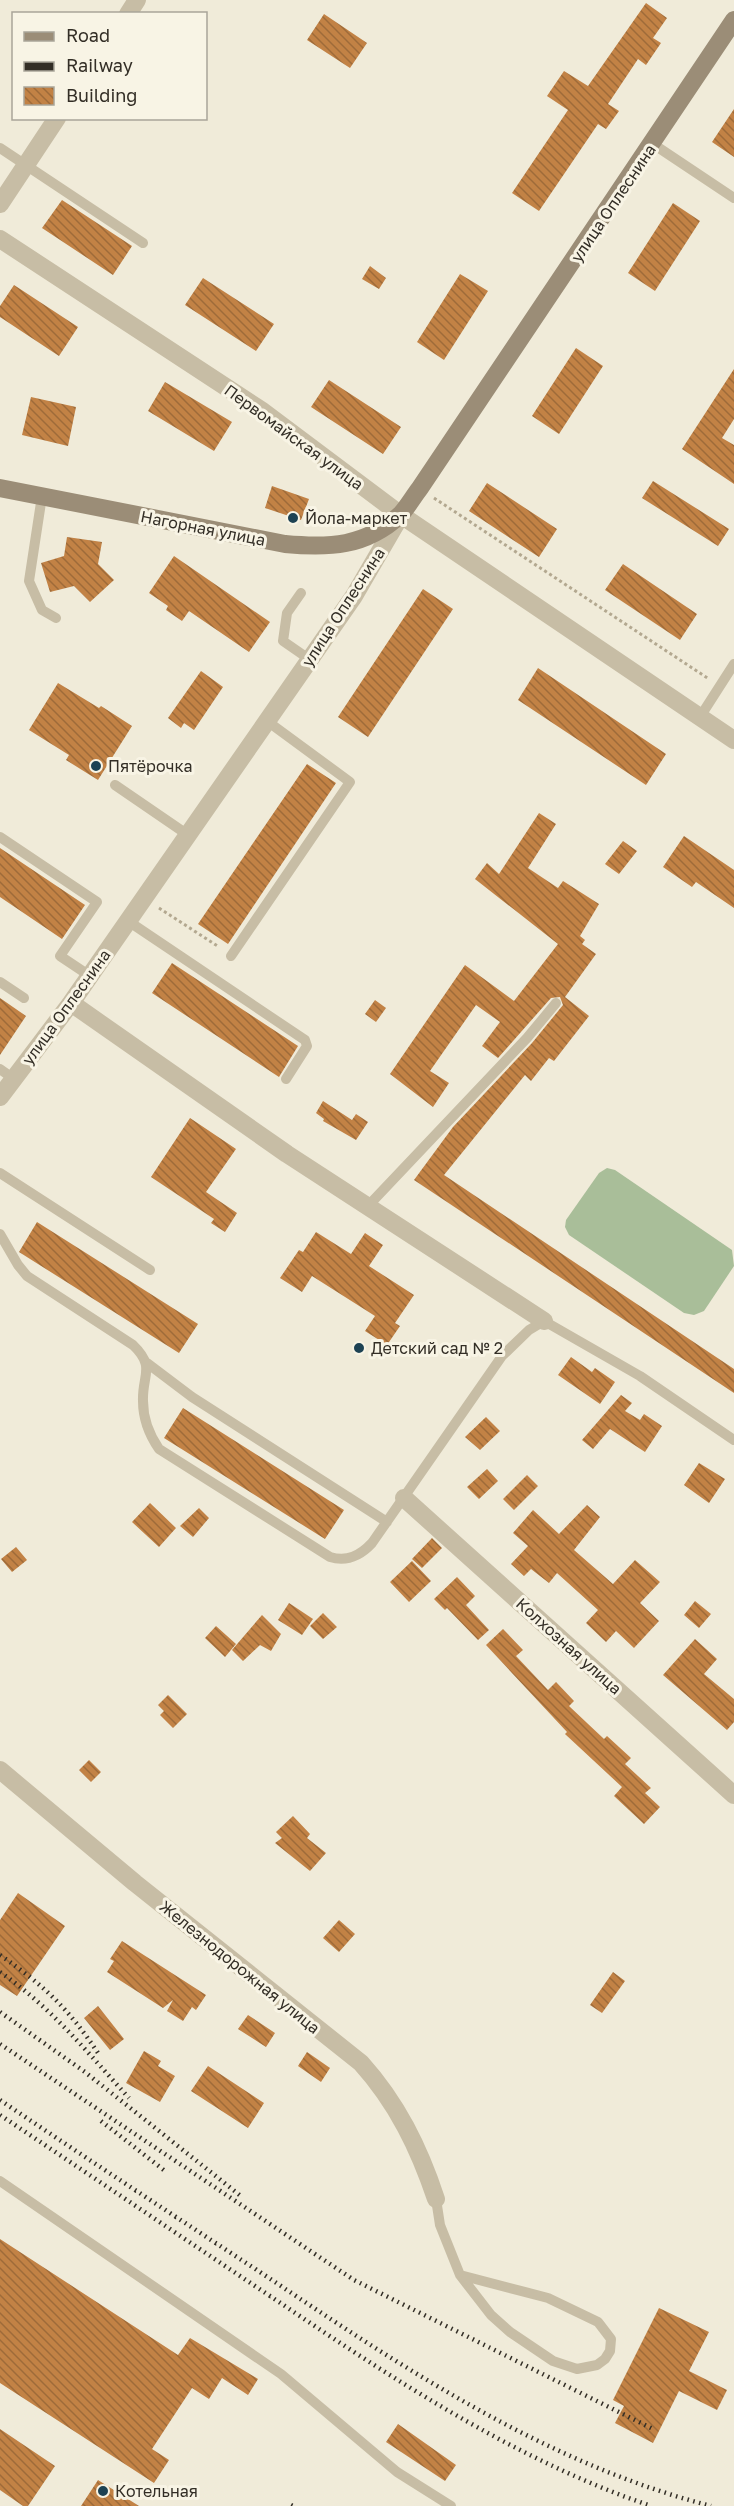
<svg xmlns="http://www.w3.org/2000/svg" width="734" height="2506" font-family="'Golos Text',sans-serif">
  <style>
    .grass { fill: #a9be99 }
    .building { fill: url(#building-back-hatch) }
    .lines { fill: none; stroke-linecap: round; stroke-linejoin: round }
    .path { stroke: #b3a890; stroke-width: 3; stroke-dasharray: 3 3; stroke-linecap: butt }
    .lane { stroke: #c7bda5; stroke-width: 10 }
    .street { stroke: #c7bda5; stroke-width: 18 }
    .secondary { stroke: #9b8d77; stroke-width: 18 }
    .rail { stroke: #332e26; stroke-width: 4.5; stroke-dasharray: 1.5 4.5; stroke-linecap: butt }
    .poi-dot { fill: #1d4253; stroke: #f8f4e5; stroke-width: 2 }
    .labels { text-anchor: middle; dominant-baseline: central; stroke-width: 6; stroke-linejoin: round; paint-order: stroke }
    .street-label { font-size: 16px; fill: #332e26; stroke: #f8f4e5 }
    .poi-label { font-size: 16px; fill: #332e26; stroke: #f8f4e5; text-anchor: start }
  </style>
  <defs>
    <pattern id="building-back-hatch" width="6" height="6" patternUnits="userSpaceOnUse" patternTransform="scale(1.5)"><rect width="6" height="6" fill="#c28245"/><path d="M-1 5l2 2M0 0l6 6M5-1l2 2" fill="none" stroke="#9e6b39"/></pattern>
  </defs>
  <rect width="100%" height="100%" fill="#f0ebd9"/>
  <path class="grass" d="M607,1168L615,1170L732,1250L734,1266L704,1311L694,1315L684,1313L569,1235L565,1227L566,1220L599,1173Z"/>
  <path class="building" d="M646,3L667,18L653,38L661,43L646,65L638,59L608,104L619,111L606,129L598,124L539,211L512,193L568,110L547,96L564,71L588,86Z
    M324,14L367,43L350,68L307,40Z
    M734,109V157L712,142Z
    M62,200L132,246L113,275L42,228Z
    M673,203L700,221L655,291L628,273Z
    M370,266L386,278L379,289L362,279Z
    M460,274L488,291L444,360L417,342Z
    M203,278L274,324L256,351L185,305Z
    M14,285L78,327L59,356L0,317V306Z
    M576,348L603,366L559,434L532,416Z
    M734,369V419L722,438L734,445V484L682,449Z
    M329,380L401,427L383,454L311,407Z
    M165,382L232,422L214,451L148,411Z
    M31,397L76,407L68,446L22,435Z
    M653,481L729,529L718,546L642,498Z
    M487,483L557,529L539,557L469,511Z
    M272,486L309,499L301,520L265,508Z
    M67,537L102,542L98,564L114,580L90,602L74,586L50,592L41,563L64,556Z
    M174,556L270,622L249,652L189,611L182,621L166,610L168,606L149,593Z
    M623,564L697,614L680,640L605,590Z
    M423,589L453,609L368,737L338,717Z
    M538,668L666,754L646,785L518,700Z
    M201,671L223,687L194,730L184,723L181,728L168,718Z
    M58,683L99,708L101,706L132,726L98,780L66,760L69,755L29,730Z
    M307,764L336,783L228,944L198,924Z
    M539,813L556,824L528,868L558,888L563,881L599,904L580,936L585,940L582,944L596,954L565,997L589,1016L554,1061L549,1058L531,1081L525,1075L444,1175L734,1369V1393L414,1180L453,1127L532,1043L563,1005L560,997L551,998L498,1058L482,1046L500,1022L476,1005L430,1071L449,1083L433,1107L390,1074L465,965L514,1001L558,944L475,879L487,863L499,874Z
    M684,836L734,870V908L696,882L692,887L663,867Z
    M623,841L637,851L619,874L605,864Z
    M0,848L85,905L62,939L0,897Z
    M172,963L298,1046L279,1077L152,993Z
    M0,998L26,1016L0,1055Z
    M375,1000L386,1008L376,1022L365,1014Z
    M323,1101L352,1120L356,1114L368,1122L356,1140L323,1121L324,1119L316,1113Z
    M190,1118L236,1149L206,1192L237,1213L225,1232L211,1223L214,1219L151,1177Z
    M37,1222L198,1324L179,1353L19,1252Z
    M316,1232L351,1254L365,1233L383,1245L369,1266L414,1295L395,1323L400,1326L387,1345L365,1331L375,1316L312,1276L302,1292L280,1278L299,1250L303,1252Z
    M571,1357L592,1372L595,1368L615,1382L600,1404L558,1375Z
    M621,1395L632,1403L625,1411L640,1420L644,1414L662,1426L645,1452L610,1429L593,1449L582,1440Z
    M183,1408L344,1510L325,1539L164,1438Z
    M486,1417L500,1431L480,1450L465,1437Z
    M699,1463L725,1479L709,1503L684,1485Z
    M487,1469L498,1481L479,1499L467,1487Z
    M527,1475L538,1486L514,1510L503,1499Z
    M150,1503L176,1528L159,1547L132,1522Z
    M587,1505L600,1517L574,1550L613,1584L635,1560L660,1582L640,1603L659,1621L634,1648L616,1631L606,1642L586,1623L598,1610L557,1573L549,1583L531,1569L524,1576L511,1564L528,1546L513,1533L533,1510L559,1534Z
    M199,1508L209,1518L193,1537L180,1526Z
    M432,1538L442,1548L422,1568L412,1559Z
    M16,1547L27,1560L12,1572L1,1559Z
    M412,1561L431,1581L409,1602L390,1582Z
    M457,1577L475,1596L466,1605L489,1630L478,1640L447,1608L445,1610L434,1599Z
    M695,1601L711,1614L699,1628L684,1615Z
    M289,1603L313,1619L302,1635L278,1620Z
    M323,1613L337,1627L323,1639L310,1626Z
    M262,1615L281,1634L271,1651L260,1645L243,1661L232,1650Z
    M216,1626L236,1644L225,1657L205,1638Z
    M503,1629L523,1650L516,1656L548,1690L556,1682L574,1701L569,1706L604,1739L607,1736L631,1758L625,1764L651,1788L645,1793L660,1807L644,1824L614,1796L622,1787L565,1734L567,1732L486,1645Z
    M695,1639L717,1659L704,1674L734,1699V1722L727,1730L663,1675Z
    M168,1695L187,1714L173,1728L160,1715L164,1711L158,1705Z
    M89,1760L101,1772L91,1782L79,1770Z
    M293,1816L310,1834L307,1838L326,1853L310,1871L275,1843L282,1838L276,1832Z
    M18,1893L65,1926L17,1996L0,1985V1920Z
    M339,1920L355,1934L339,1952L323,1938Z
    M122,1941L206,1995L196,2010L192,2007L183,2021L167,2011L173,2000L163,2008L107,1972L114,1961L110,1959Z
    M613,1972L625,1981L602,2013L590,2005Z
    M98,2006L124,2039L110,2050L84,2018Z
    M248,2015L275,2033L266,2047L238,2029Z
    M144,2051L161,2061L158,2066L175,2076L160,2102L126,2083Z
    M307,2052L330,2068L321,2082L298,2066Z
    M208,2066L264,2103L248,2128L191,2091Z
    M0,2239L178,2355L190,2338L258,2379L248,2395L222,2378L209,2399L192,2388L152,2449L169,2460L154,2483L0,2383Z
    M659,2308L709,2332L689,2371L727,2390L717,2410L679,2391L653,2443L615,2423L624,2406L613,2400Z
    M398,2424L456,2465L445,2481L386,2442Z
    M0,2429L55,2466L28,2506H23L0,2490Z
    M98,2480L139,2506H81Z"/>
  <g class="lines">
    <path class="path" d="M434,498L709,679
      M159,908L219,947"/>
    <path class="lane" d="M653,144L734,198
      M0,148L143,243
      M42,496L29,581L42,610L56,618
      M301,593L287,613L283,641L309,659
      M700,717L734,664
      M115,785L188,835
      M0,837L97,902L60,956L90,976
      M128,921L305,1040L307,1046L286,1079
      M231,956L350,782L267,721
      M0,982L24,998
      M0,1069L14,1079
      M0,1173L150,1270
      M368,1206L527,1038L556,1003
      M0,1234L18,1265L27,1276L133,1345C156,1367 142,1375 143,1401C143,1419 148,1433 159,1449L330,1557C347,1562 360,1556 372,1543L502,1356L529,1330L544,1321L640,1376L734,1440
      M147,1363L192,1397L387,1522
      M0,2181L281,2374L397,2472L451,2506
      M436,2199L440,2225L460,2275L491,2315L510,2332L553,2361L577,2369L597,2365L605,2359L610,2351L611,2339L598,2322L548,2298L460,2275"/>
    <path class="street" d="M128,14L137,0
      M0,204L57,118
      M0,239L261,410L401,515L734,740
      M71,1003L287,1154L544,1321
      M0,1097L71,1003L354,596L401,515
      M404,1498L734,1795
      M0,1770L135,1883L361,2063C397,2103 419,2148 436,2199"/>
    <path class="secondary" d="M0,488L285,544C329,548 365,547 400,515C407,508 413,497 420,488L734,20"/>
    <path class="rail" d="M0,1955C46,1987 69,2009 100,2056
      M0,1972C51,2007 88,2053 129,2098
      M0,2012L85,2072L242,2197
      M0,2044L354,2280L653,2429
      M0,2100C89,2160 179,2219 269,2278C408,2371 548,2464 711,2506
      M0,2115C93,2177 186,2240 279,2302C396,2381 516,2460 651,2506
      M101,2121L165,2171
      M291,2505L293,2506"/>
  </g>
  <g class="poi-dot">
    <circle cx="293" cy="518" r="6"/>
    <circle cx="96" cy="766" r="6"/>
    <circle cx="359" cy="1348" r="6"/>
    <circle cx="103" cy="2491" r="6"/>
  </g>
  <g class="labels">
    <g class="street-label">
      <text transform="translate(613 203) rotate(-56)">улица Оплеснина</text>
      <text transform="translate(294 437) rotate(36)">Первомайская улица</text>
      <text transform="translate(203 528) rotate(11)">Нагорная улица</text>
      <text transform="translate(343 607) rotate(-57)">улица Оплеснина</text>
      <text transform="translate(66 1007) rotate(-54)">улица Оплеснина</text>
      <text transform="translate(569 1646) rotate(42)">Колхозная улица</text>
      <text transform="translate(240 1967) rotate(39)">Железнодорожная улица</text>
    </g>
    <g class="poi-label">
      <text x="305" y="518">Йола-маркет</text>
      <text x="108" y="766">Пятёрочка</text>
      <text x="371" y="1348">Детский сад № 2</text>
      <text x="115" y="2491">Котельная</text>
    </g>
  </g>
  <rect x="12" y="12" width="195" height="108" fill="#f8f4e5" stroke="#a9a599" stroke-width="1.5"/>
  <rect x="24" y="32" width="30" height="9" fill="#9b8d77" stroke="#a9a599" stroke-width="1.5"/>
  <text x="66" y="42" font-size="18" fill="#332e26">Road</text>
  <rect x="24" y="62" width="30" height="9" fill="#332e26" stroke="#a9a599" stroke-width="1.5"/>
  <text x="66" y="72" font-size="18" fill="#332e26">Railway</text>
  <rect x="24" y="87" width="30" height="18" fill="url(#building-back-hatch)" stroke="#a9a599" stroke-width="1.5"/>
  <text x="66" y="102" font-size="18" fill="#332e26">Building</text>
</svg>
